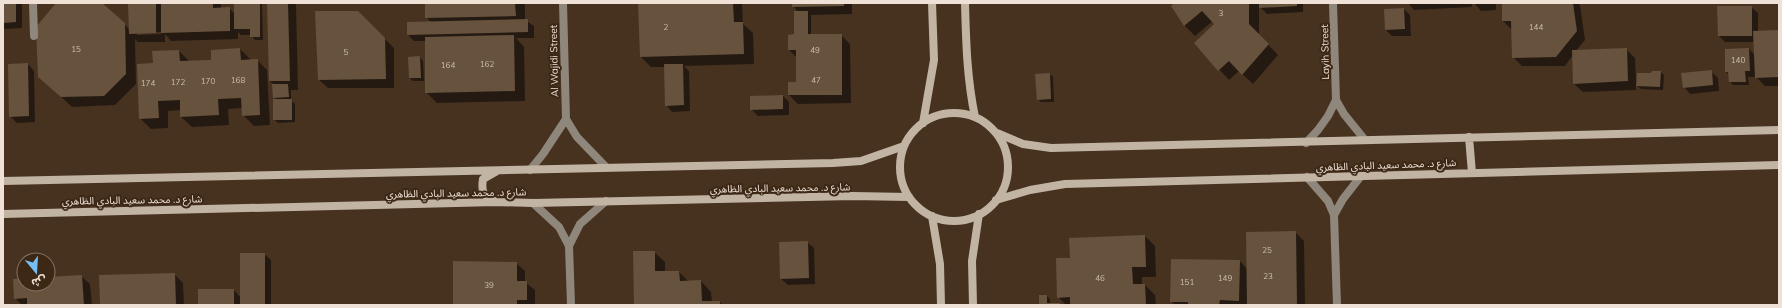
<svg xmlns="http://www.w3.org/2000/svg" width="1782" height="308" font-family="Mulish,'Noto Sans Arabic',sans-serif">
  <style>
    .shadow { fill: #0007; fill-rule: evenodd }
    .building { fill: #67523d }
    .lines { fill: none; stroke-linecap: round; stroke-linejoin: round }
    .lane { stroke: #90877c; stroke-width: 8 }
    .street { stroke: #90877c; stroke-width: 8 }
    .secondary { stroke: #c2b4a3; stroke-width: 8 }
    .labels { text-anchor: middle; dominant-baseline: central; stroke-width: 4; stroke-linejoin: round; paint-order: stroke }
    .number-label { font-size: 8px; fill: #cdbdb0 }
    .street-label { font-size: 10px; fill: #efe1d6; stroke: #3d2816 }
  </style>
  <rect width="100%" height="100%" fill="#473220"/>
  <path class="shadow" d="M3,3H22V28L4,29L3,28Z
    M129,3H221V9L229,8L235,14V3H265H262L263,40H255L251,35H241L238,32V39L171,41L165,34V42H138L135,39L136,84L115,105L72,107L39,76L124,24L129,29ZM161,32V34L137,35V33Z
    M268,3H296L298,90H291V100L295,104V122L278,123L274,119L277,100L274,97L273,84L270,81Z
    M426,3H525V20L534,26V38H516L524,47L525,101L437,103L426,92V41H414L408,35L431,22L426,17Z
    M639,3H742L743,24L753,33L754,64L684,66L689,71L690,111L672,112L666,105L665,67H651L641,57Z
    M793,3H852V14L811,15V35H841L850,44L851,103L798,104L789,95L797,83V58L789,50L797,35L798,12L793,6Z
    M1175,3H1303V12L1267,14L1259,6V35L1278,55L1253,84L1239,71L1229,80L1195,43L1216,24L1213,21L1195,36L1185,26L1172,6Z
    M1408,3H1472V7L1414,10Z
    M1474,3H1496V10L1481,11Z
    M1503,3H1577L1580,5L1585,40L1576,51L1626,49L1635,58L1636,80L1661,72L1664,75L1663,90L1641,89L1636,85V90L1583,92L1574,84L1573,55L1565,66H1522L1513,57L1512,30L1503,21Z
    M1751,7L1758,13V32L1779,31V86H1765L1756,77H1748L1749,85H1733L1730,82L1729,75L1726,72V50L1749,49L1755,55V42H1725L1719,36Z
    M1404,9L1410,15L1411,36H1392L1386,30Z
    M358,12L394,48V88H328L319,80Z
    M240,49L251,60H257L267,70L270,125L254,126L243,115V108L228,109L229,125L192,127L181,117V110L168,111V128L151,129L140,118L154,64L179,51L190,62L212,61Z
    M420,57L423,61L424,81H413L410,78Z
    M28,64L34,71L35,122L17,123L10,116Z
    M1711,71L1718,78L1719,91L1690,94L1684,87Z
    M1050,74L1053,77L1054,102H1041L1037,99Z
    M783,96L789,102V115L758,116L751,109Z
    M1295,232L1304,241L1305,305H1175L1171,301L1240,261L1247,269Z
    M1145,236L1155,246L1156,277H1142V285H1145L1155,295L1156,305H1066L1058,297L1071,259Z
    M807,242L814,248L815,284L788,285L781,279Z
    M654,252L665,262V272H679L689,282L701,281L711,292L712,302H720L723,305H635Z
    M264,254L271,260V305H242L240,303V305H199L234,290L241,298Z
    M516,263L525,271V282L535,290V305H454Z
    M174,274L183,283L184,305H101Z
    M81,276L90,284L92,305H22L15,298L24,279V284H48V278Z
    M1040,296H1047L1050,299V304L1061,305H1040Z"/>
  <path class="building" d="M3,3H16V22L3,23Z
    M56,3H102L125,23L126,74L104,96L61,97L38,77L36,27Z
    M128,3H156V33L129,34Z
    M161,3H213V8L230,7V31L161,33Z
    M234,3H260V37H250V29H234Z
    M267,3H288L290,81H269Z
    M425,3H515L516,16L425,18Z
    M638,3H733L734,22H743L744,54L640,57Z
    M792,3H844V6L792,7Z
    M1174,3H1249V24L1269,44L1242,75L1229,61L1218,71L1194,43L1214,24L1202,11L1184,26L1171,6Z
    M1259,3H1297V6L1259,8Z
    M1502,3H1573L1577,31L1556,57L1512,58L1511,21H1502Z
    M1717,6H1752V36H1718Z
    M1404,8L1405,29L1385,30L1384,9Z
    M315,11H358L385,38L386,79L318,80Z
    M794,11H808V34H842V95H788V82H796V50H788V35L794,34Z
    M528,19V32L407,35V22Z
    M1779,30V77L1755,78L1753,31Z
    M514,35L515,91L425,93V37Z
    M240,48L241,60L258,59L260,115L242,116L241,98L218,99L219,115L180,117V100L158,101L159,118L139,119L137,64L153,63L152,51L179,50L180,61L211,60V50Z
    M1627,48L1628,81L1573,84L1572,50Z
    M1749,48L1750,71H1745L1746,82H1729L1728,72H1725V49Z
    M420,56L421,78H409L408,57Z
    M28,63L29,116L9,117L8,64Z
    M664,64H683L684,105L665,106Z
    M1712,70L1713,85L1683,88L1681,73Z
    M1652,71H1661L1660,87L1636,86L1637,73H1651Z
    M1050,73L1051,99L1037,100L1035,74Z
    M272,84H288L289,97L273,98Z
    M783,95V109L750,110V96Z
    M273,99H292V120H273Z
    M1296,231L1297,305H1247L1246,232Z
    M1145,235L1146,267H1132L1133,284H1145L1146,305H1070V297L1057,298L1056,258H1070L1069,238Z
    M808,241L809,278L780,279L779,242Z
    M633,251H655V271H679L680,281L701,280L702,301H720V305H634Z
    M240,253H265V304H240Z
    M1171,259L1240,260L1239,301L1220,300L1219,305H1188V302H1170Z
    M453,261L517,262V281H527V300H517V305H453Z
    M175,273L176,305H100L99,275Z
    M82,275L84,305H27V298L14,299L13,279L24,278V284H48V277Z
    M198,289H234V305H198Z
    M1039,295H1047V303H1060V305H1039Z"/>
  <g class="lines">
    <path class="lane" d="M33,3L34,36"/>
    <path class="street" d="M1336,100L1344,114L1365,140
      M566,119L577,137L606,167
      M1306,143L1318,130L1328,116L1336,100L1333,3
      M530,170L543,154L566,119L563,3
      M1307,177L1328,201L1334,215L1337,305
      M533,203L559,227L569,246L571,305
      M1334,215L1343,199L1361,176
      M569,246L580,224L606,201"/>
    <path class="secondary" d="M965,3C966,42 967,79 975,117
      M900 167a54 54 0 1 1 108 0a54 54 0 1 1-108 0Z
      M923,123L934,60L932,3
      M997,133L1023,144L1051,148L1779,130
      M1469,137L1472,173
      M3,181L833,163L861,161L904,146
      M996,200L1030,190L1065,184L1779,165
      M494,201C483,196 481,191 483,179L497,171
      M3,214L496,202L533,203L853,196L909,197
      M932,216L940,264L941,305
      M973,305L972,261L979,214"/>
  </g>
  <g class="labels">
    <g class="number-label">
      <text x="1221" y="13">3</text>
      <text x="666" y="27">2</text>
      <text x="1536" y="27">144</text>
      <text x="76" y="49">15</text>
      <text x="815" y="50">49</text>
      <text x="346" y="52">5</text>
      <text x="1738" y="60">140</text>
      <text x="487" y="64">162</text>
      <text x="448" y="65">164</text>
      <text x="238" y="80">168</text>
      <text x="816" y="80">47</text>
      <text x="208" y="81">170</text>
      <text x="178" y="82">172</text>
      <text x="148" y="83">174</text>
      <text x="1267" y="250">25</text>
      <text x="1268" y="276">23</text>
      <text x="1100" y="278">46</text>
      <text x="1225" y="278">149</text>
      <text x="1187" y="282">151</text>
      <text x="489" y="285">39</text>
    </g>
    <g class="street-label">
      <text transform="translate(1325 52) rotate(-91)">Layih Street</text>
      <text transform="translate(554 61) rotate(-91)">Al Wajidi Street</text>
      <text transform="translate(1386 165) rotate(-2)">شارع د. محمد سعيد البادي الظاهري</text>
      <text transform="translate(780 188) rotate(-1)">شارع د. محمد سعيد البادي الظاهري</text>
      <text transform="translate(456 193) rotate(-1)">شارع د. محمد سعيد البادي الظاهري</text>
      <text transform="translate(132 200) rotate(-1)">شارع د. محمد سعيد البادي الظاهري</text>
    </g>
  </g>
  <rect width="1782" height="308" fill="none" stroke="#efe1d6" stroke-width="8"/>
  <g transform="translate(36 272) rotate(162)"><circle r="19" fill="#3d2816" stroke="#847263"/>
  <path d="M0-3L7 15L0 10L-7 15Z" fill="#74c0f6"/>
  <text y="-6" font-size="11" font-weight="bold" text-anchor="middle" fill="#efe1d6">ش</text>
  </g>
</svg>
